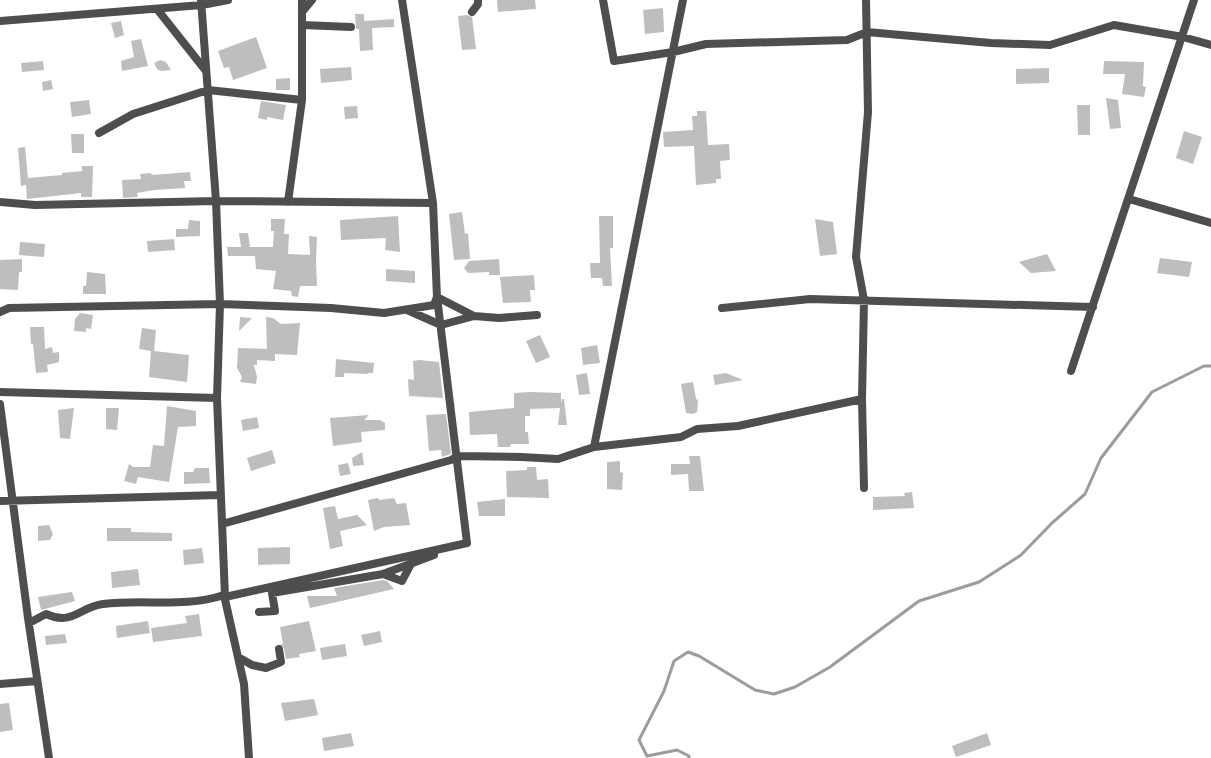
<svg xmlns="http://www.w3.org/2000/svg" width="1211" height="758" font-family="'Nunito Sans',sans-serif">
  <style>
    .lines { fill: none; stroke-linecap: round; stroke-linejoin: round }
    .stream { stroke: #9c9c9c; stroke-width: 3 }
    .building { fill: #bebebe }
    .minor { stroke: #4e4e4e; stroke-width: 8 }
  </style>
  <rect width="100%" height="100%" fill="#fff"/>
  <g class="lines">
    <path class="stream" d="M689,758V756L677,750L647,756L639,740L664,691L674,661L688,652L699,656L755,690L774,694L795,687L830,667L919,601L979,582L1021,555L1052,523L1085,494L1101,458L1152,392L1204,366H1211"/>
  </g>
  <path class="building" d="M497,0H535L536,9L498,12Z
    M663,8L664,32L645,34L643,10Z
    M355,14H364V21L394,19V27L372,28L373,50L360,51L359,29H356Z
    M467,15L472,17L476,49L462,50L458,16Z
    M121,21L124,35L115,38L111,23Z
    M256,37L267,68L233,80L229,67L224,68L218,51Z
    M141,39L148,66L122,71L121,61L134,57L131,41Z
    M160,60L166,62L171,70L161,71L157,69L154,63Z
    M43,61L44,70L22,72L21,63Z
    M1104,61L1144,62L1143,86L1146,87L1144,97L1122,94L1125,74H1103Z
    M351,67L352,80L321,83L320,69Z
    M1049,68V83L1016,84V69Z
    M290,78V90H276V79Z
    M51,80L53,89L43,91L42,82Z
    M1106,98L1118,100L1121,128L1110,129Z
    M89,100L91,114L72,117L70,102Z
    M261,101L286,105L283,120L267,117V120L258,118Z
    M1077,105H1090V135H1078Z
    M357,106L358,118L345,119L344,107Z
    M697,111H706L708,145L729,144L730,160L720,161L721,179H716V183L696,185L694,146L664,147L663,132L693,130L692,116H697Z
    M1184,131L1202,137L1193,164L1176,158Z
    M71,134H84V153H72Z
    M25,147L28,178L62,175V173L82,171V166H93L92,197H81V193L27,199L26,185L21,186L18,148Z
    M190,172L191,181H184L185,188L154,190L137,193L138,197L123,198L122,180L141,179L140,174L151,173L152,175Z
    M462,212L465,234L468,233L470,259L454,260L449,214Z
    M398,216L400,252L385,250L386,238L341,240L340,220Z
    M599,216H613V248H610L612,286H603L602,278H591L590,263H600Z
    M271,219H285L284,234H289L288,254L310,255L309,236L317,237L316,263L317,286H300L298,297L292,296L291,291L273,289L276,271L256,269L255,256H228L227,247H241L239,233H248L250,247H273L274,231H271Z
    M815,219L833,222L837,254L820,256Z
    M189,220L200,221V236L176,237V229H188Z
    M174,239L175,250L148,252L147,241Z
    M20,242L45,244L44,257L19,255Z
    M1047,254L1056,271L1031,273L1019,262Z
    M1160,258L1192,262L1189,277L1157,273Z
    M22,259V272H19L18,290L0,289V260Z
    M499,259L500,275H489V272L468,273L464,268L469,261Z
    M386,269L415,271V283L386,281Z
    M87,272L105,274L106,294H83V286H86Z
    M534,275L535,290H530L531,302L503,303L500,277Z
    M80,313L93,315L91,329L86,328V332L74,331L75,319Z
    M240,317L252,318L239,331Z
    M266,317L273,318L281,324L300,323L297,355L275,354V361L257,360V365H254L257,377L256,384L240,382L242,377L237,368L238,348L267,349Z
    M30,327H44L45,349L52,347L53,353L59,352V362L47,365L48,372L36,373L33,344H31Z
    M142,328L156,330L154,351L189,355L187,382L149,377L151,351L139,349Z
    M540,335L550,357L536,363L526,341Z
    M597,345L600,363L583,365L581,348Z
    M336,359L374,363L373,373H368V374L344,373V377H335Z
    M419,360L439,362L443,398L409,396L408,379L414,380L413,361Z
    M587,373L590,394L579,395L576,375Z
    M726,373L743,380L715,385L713,375Z
    M693,382L696,399L698,400L697,412L693,414L686,413L681,384Z
    M531,392L561,393V403L562,399H564L567,425H558L560,408L530,409V416H525V432H528L529,444H511L510,447H498L497,434L470,435L469,412L514,408V393Z
    M167,406L196,411V426L178,427L169,482L138,477L136,484L124,481L129,464L133,467H150L153,445L164,446Z
    M74,408L70,439L60,438L58,410Z
    M106,408H119L117,430L106,429Z
    M446,414L451,454L442,457L441,450L429,451L426,415Z
    M369,415L364,420H380L385,423V430L361,432L362,442L333,446L330,418Z
    M257,417L259,428L243,431L241,420Z
    M272,450L276,463L251,471L247,458Z
    M362,452L364,465L353,466L352,458Z
    M689,456H700L704,491H689L688,474L671,475V464H690Z
    M620,461V472L623,473L622,490L607,489V462Z
    M348,463L351,474L340,476L338,465Z
    M527,467H536L537,480L548,479L549,498L507,497L506,471L527,470Z
    M195,468H209L210,483L184,484V472H193Z
    M912,492L914,508L873,510V497L905,496L904,493Z
    M378,498L379,500L394,498L397,504L406,503L410,525L384,527L374,531L368,500Z
    M505,499V516H479L477,502Z
    M335,506L338,519L357,515L367,525L340,531L343,546L330,549L323,508Z
    M49,525L53,534L50,540L38,541V526Z
    M107,528H131V532L172,533V541H107Z
    M290,547V564L258,565V548Z
    M202,548L204,563L184,565L183,550Z
    M138,569L140,585L112,588L111,572Z
    M383,580L387,581L394,589L310,608L307,596H337L334,588Z
    M72,592L75,601L41,610L38,597Z
    M199,614L202,636L153,642L151,628L187,623L185,616Z
    M148,621L150,633L117,638L116,626Z
    M309,621L316,651L299,654L300,657L286,659L284,648L281,644H283L280,627Z
    M380,631L382,642L364,646L361,635Z
    M65,634L67,643L46,645L45,636Z
    M345,644L347,656L322,660L320,648Z
    M314,699L318,715L285,721L281,703Z
    M9,703L13,730L0,732V704Z
    M351,733L354,746L324,751L322,738Z
    M987,733L991,745L956,757L952,746Z"/>
  <g class="lines">
    <path class="minor" d="M201,0L216,201L220,304L217,398L225,597L467,543L437,297L433,203L402,0
      M603,0L614,61L673,52L706,44L847,40L867,32L991,43L1050,45L1114,25L1183,37L1211,45
      M157,9L206,71
      M302,12L312,0
      M472,12L478,4V0
      M0,21L202,5L228,0
      M302,25L351,27
      M99,133L133,114L208,90L302,100
      M1129,199L1211,223
      M0,202L35,205L216,201L433,203
      M288,202L302,100V0
      M722,308L810,299L1093,307
      M407,310L441,325L474,316
      M0,312L9,308L220,304L331,308L384,313L434,305L437,297L474,316L499,318L537,315
      M1071,371L1194,0
      M0,392L217,398
      M862,399L864,488
      M0,404L28,618L49,758
      M594,447L683,0
      M0,501L220,495
      M222,524L451,460L458,456L521,457L558,459L594,447L681,437L697,429L738,426L862,399L864,300L856,257L868,112L866,0
      M383,574L402,581L411,564
      M259,612L275,611L272,593L383,574L434,555
      M29,623L46,614C73,626 79,607 103,604C144,599 185,608 224,595L244,684L249,758
      M238,657L252,665L266,668L281,662L279,649
      M0,684L37,681"/>
  </g>
</svg>
